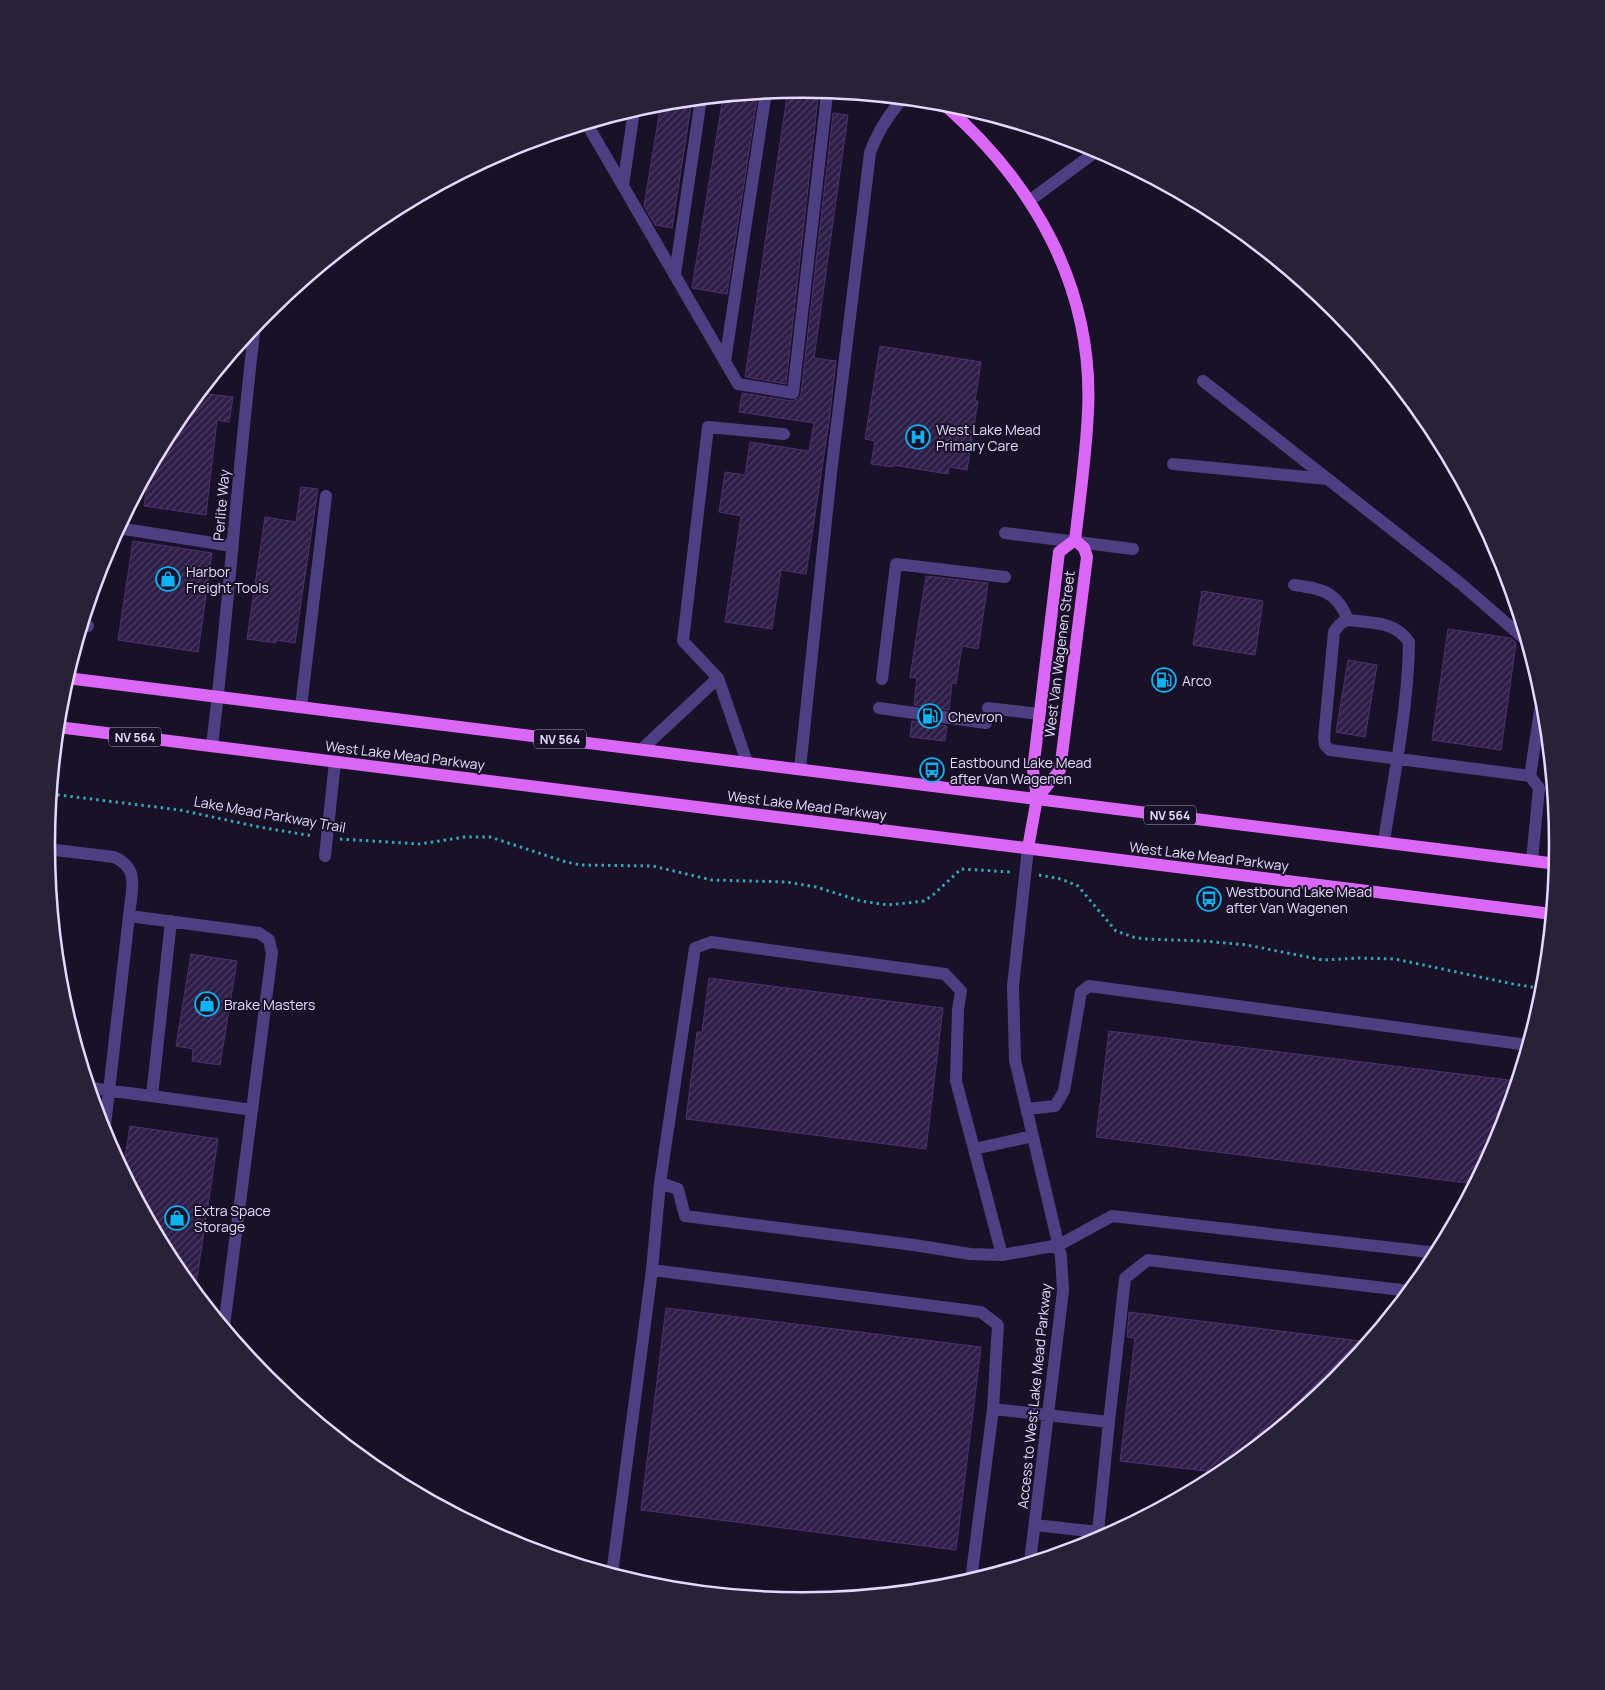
<svg xmlns="http://www.w3.org/2000/svg" width="1605" height="1690" font-family="Manrope,sans-serif">
  <style>
    .building { fill: url(#building-hatch); stroke: #4a3271 }
    .lines { fill: none; stroke-linecap: round; stroke-linejoin: round }
    .path { stroke: #37a4b3; stroke-width: 3; stroke-dasharray: 2.5 4; stroke-linecap: butt }
    .minor { stroke: #4e3f83; stroke-width: 12 }
    .major { stroke: #db67f6; stroke-width: 12 }
    .labels { text-anchor: middle; dominant-baseline: central; stroke-width: 4; stroke-linejoin: round; paint-order: stroke }
    .shield { fill: #191127; stroke: #a79dbd; stroke-width: 1 }
    .shield-label { font-size: 12px; font-weight: bold; fill: #e4d9fd }
    .poi-label { font-size: 14px; fill: #e4d9fd; stroke: #191127; text-anchor: start }
    .street-label { font-size: 14px; fill: #e4d9fd; stroke: #191127 }
    .rim { fill: none; stroke: #e4d9fd; stroke-width: 2.5 }
  </style>
  <defs>
    <pattern id="building-hatch" width="6" height="6" patternUnits="userSpaceOnUse" patternTransform="scale(1.25)"><rect width="6" height="6" fill="#2e1e47"/><path d="M-1 1l2-2M0 6l6-6M5 7l2-2" fill="none" stroke="#4c3e62"/></pattern>
  </defs>
  <rect width="100%" height="100%" fill="#191127"/>
  <path class="building" d="M799,89L811,91L810,97L818,98L786,384L745,377L788,90Z
    M758,93L727,294L692,288L723,97Z
    M692,100L672,228L655,225L644,206L661,103Z
    M833,113L848,115L814,358L836,361L829,422L806,574L781,570L772,629L725,622L741,516L719,512L725,472L745,475L750,442L809,451L814,423L739,412L742,393L792,401L799,398L801,394Z
    M880,346L981,362L975,401H978L967,470L949,467L948,474L893,465V467L871,464L875,441L865,439Z
    M200,393L233,397L229,422L217,420L206,515L144,506L150,469L174,425Z
    M301,487L318,489L295,643L276,640V643L247,639L265,517L296,522Z
    M133,541L212,553L198,652L118,640Z
    M926,576L988,583L978,649L962,646L956,684L952,683L949,710L914,705L917,678L910,677Z
    M1202,591L1263,601L1255,655L1193,645Z
    M1448,629L1511,638L1516,643L1501,750L1432,740Z
    M1348,660L1377,665L1365,737L1336,732Z
    M912,721L947,726L945,741L910,737Z
    M191,954L237,961L220,1065L192,1061L193,1049L176,1046Z
    M709,978L943,1008L926,1149L686,1119L697,1032H702Z
    M1109,1031L1517,1081L1501,1135L1475,1184L1096,1137Z
    M130,1126L218,1139L195,1291L174,1265L123,1170Z
    M666,1308L981,1347L956,1550L641,1510Z
    M1129,1312L1368,1342L1337,1380L1223,1473L1120,1461L1135,1338L1127,1337Z"/>
  <g class="lines">
    <path class="path" d="M51,794L180,810L259,827L313,836
      M340,839L420,844L465,837H490L566,862L581,865L653,866L712,880L787,882L816,887L861,901L888,905L924,901L933,895L961,869L1011,872
      M1039,875L1061,879L1078,886L1116,931L1133,937L1144,939L1204,941L1247,945L1323,960L1360,958L1395,959L1513,984L1545,989"/>
    <path class="minor" d="M587,124L738,384L793,393L827,94L822,91
      M623,186L634,110
      M1029,201L1094,153L1097,149
      M675,274L701,99
      M725,361L766,92
      M1203,381L1460,583L1528,642
      M1173,464L1327,479
      M118,528L232,546
      M1005,533L1133,549
      M1294,585C1322,589 1337,591 1348,620
      M83,626H88
      M718,678L683,641L708,427L784,434
      M882,679L896,564L1005,577
      M301,707L326,496
      M879,708L986,723
      M988,708L1039,714
      M212,746C229,606 238,465 255,325
      M642,749L718,678L747,762
      M800,769L831,473L870,153C877,132 888,116 902,99
      M1530,776L1539,788L1532,860
      M1384,841C1394,776 1408,709 1409,642C1395,621 1371,623 1348,620C1341,622 1338,626 1334,632L1324,738L1325,745L1330,750L1530,776L1543,692
      M1028,848L1013,986L1015,1060L1061,1256L1063,1291L1030,1562
      M47,849L114,857C141,869 131,890 129,916
      M325,856L335,762
      M90,1088C144,1095 198,1102 252,1110L272,953L269,940L259,933L129,916L104,1134
      M152,1096L171,921
      M1027,1109L1055,1106L1064,1091L1081,992L1089,986L1528,1045
      M974,1149L1033,1136
      M1002,1255L956,1081L958,1009L961,991L945,974L711,942L695,948L660,1183L678,1189L685,1216L914,1245L970,1254L1002,1255L1059,1245L1112,1216L1438,1253
      M652,1270L660,1183
      M224,1326L252,1110
      M993,1409L1109,1422L1098,1532L1035,1525
      M1109,1422L1125,1278L1148,1260L1410,1291
      M612,1574L652,1270L981,1312L998,1325L993,1409L971,1580"/>
    <path class="major" d="M941,102C1034,182 1094,288 1088,412C1086,455 1080,498 1075,540L1059,552L1033,770L1037,798L1028,848
      M67,678L1557,864
      M58,727L1552,914
      M1037,798L1060,770L1087,557L1084,548L1075,540"/>
  </g>
  <defs>
    <g id="hospital-ring" transform="scale(1.25)"><circle r="9.5" fill="#191127" stroke="#11b2f1" stroke-width="1.5"/><path d="M-5-5h3v3.5h4V-5h3V5h-3V1.5h-4V5h-3Z" fill="#11b2f1"/></g>
    <g id="shop-ring" transform="scale(1.25)"><circle r="9.5" fill="#191127" stroke="#11b2f1" stroke-width="1.5"/><path d="M-5-2.5h2.3a2.7 3.5 0 0 1 5.4 0H5L5.5 6h-11ZM-1.5-2.5h3a1.5 2.3 0 0 0-3 0Z" fill="#11b2f1"/></g>
    <g id="fuel-ring" transform="scale(1.25)"><circle r="9.5" fill="#191127" stroke="#11b2f1" stroke-width="1.5"/><path d="M-5.5-6h7V0h2V4h1.3V-2.5L3-4.5l.8-.8L6-3V5H2.5V1h-1V6h-7ZM-4.2-4.7v3.2H.2V-4.7Z" fill="#11b2f1"/></g>
    <g id="bus-ring" transform="scale(1.25)"><circle r="9.5" fill="#191127" stroke="#11b2f1" stroke-width="1.5"/><path d="M-5-6H5V4H4V6H2V4H-2V6H-4V4H-5ZM-3.5-4V0h7V-4ZM-3.5 1.2v1.5H-2V1.2ZM2 1.2v1.5H3.5V1.2Z" fill="#11b2f1"/></g>
  </defs>
  <g fill-rule="evenodd">
    <use href="#hospital-ring" x="918" y="437"/>
    <use href="#shop-ring" x="168" y="579"/>
    <use href="#fuel-ring" x="1164" y="680"/>
    <use href="#fuel-ring" x="930" y="716"/>
    <use href="#bus-ring" x="932" y="770"/>
    <use href="#bus-ring" x="1209" y="899"/>
    <use href="#shop-ring" x="207" y="1004"/>
    <use href="#shop-ring" x="177" y="1218"/>
  </g>
  <g class="labels">
    <g class="shield">
      <rect x="109" y="727.5" width="52" height="19" rx="4"/>
      <rect x="534" y="729.5" width="52" height="19" rx="4"/>
      <rect x="1144" y="805.5" width="52" height="19" rx="4"/>
    </g>
    <g class="shield-label">
      <text x="135" y="737">NV 564</text>
      <text x="560" y="739">NV 564</text>
      <text x="1170" y="815">NV 564</text>
    </g>
    <g class="poi-label">
      <text x="936" y="429">West Lake Mead<tspan x="936" dy="16">Primary Care</tspan></text>
      <text x="186" y="571">Harbor<tspan x="186" dy="16">Freight Tools</tspan></text>
      <text x="1182" y="680">Arco</text>
      <text x="948" y="716">Chevron</text>
      <text x="950" y="762">Eastbound Lake Mead<tspan x="950" dy="16">after Van Wagenen</tspan></text>
      <text x="1226" y="891">Westbound Lake Mead<tspan x="1226" dy="16">after Van Wagenen</tspan></text>
      <text x="224" y="1004">Brake Masters</text>
      <text x="194" y="1210">Extra Space<tspan x="194" dy="16">Storage</tspan></text>
    </g>
    <g class="street-label">
      <text transform="translate(221 505) rotate(-85)">Perlite Way</text>
      <text transform="translate(1059 654) rotate(-83)">West Van Wagenen Street</text>
      <text transform="translate(405 755) rotate(7)">West Lake Mead Parkway</text>
      <text transform="translate(807 805) rotate(7)">West Lake Mead Parkway</text>
      <text transform="translate(270 814) rotate(10)">Lake Mead Parkway Trail</text>
      <text transform="translate(1209 856) rotate(7)">West Lake Mead Parkway</text>
      <text transform="translate(1034 1396) rotate(-84)">Access to West Lake Mead Parkway</text>
    </g>
  </g>
  <path d="M0 0H1605V1690H0ZM55 845a747 747 0 1 1 1494 0a747 747 0 1 1-1494 0Z" fill="#292138" fill-rule="evenodd"/>
  <path class="rim" d="M55 845a747 747 0 1 1 1494 0a747 747 0 1 1-1494 0Z"/>
</svg>
